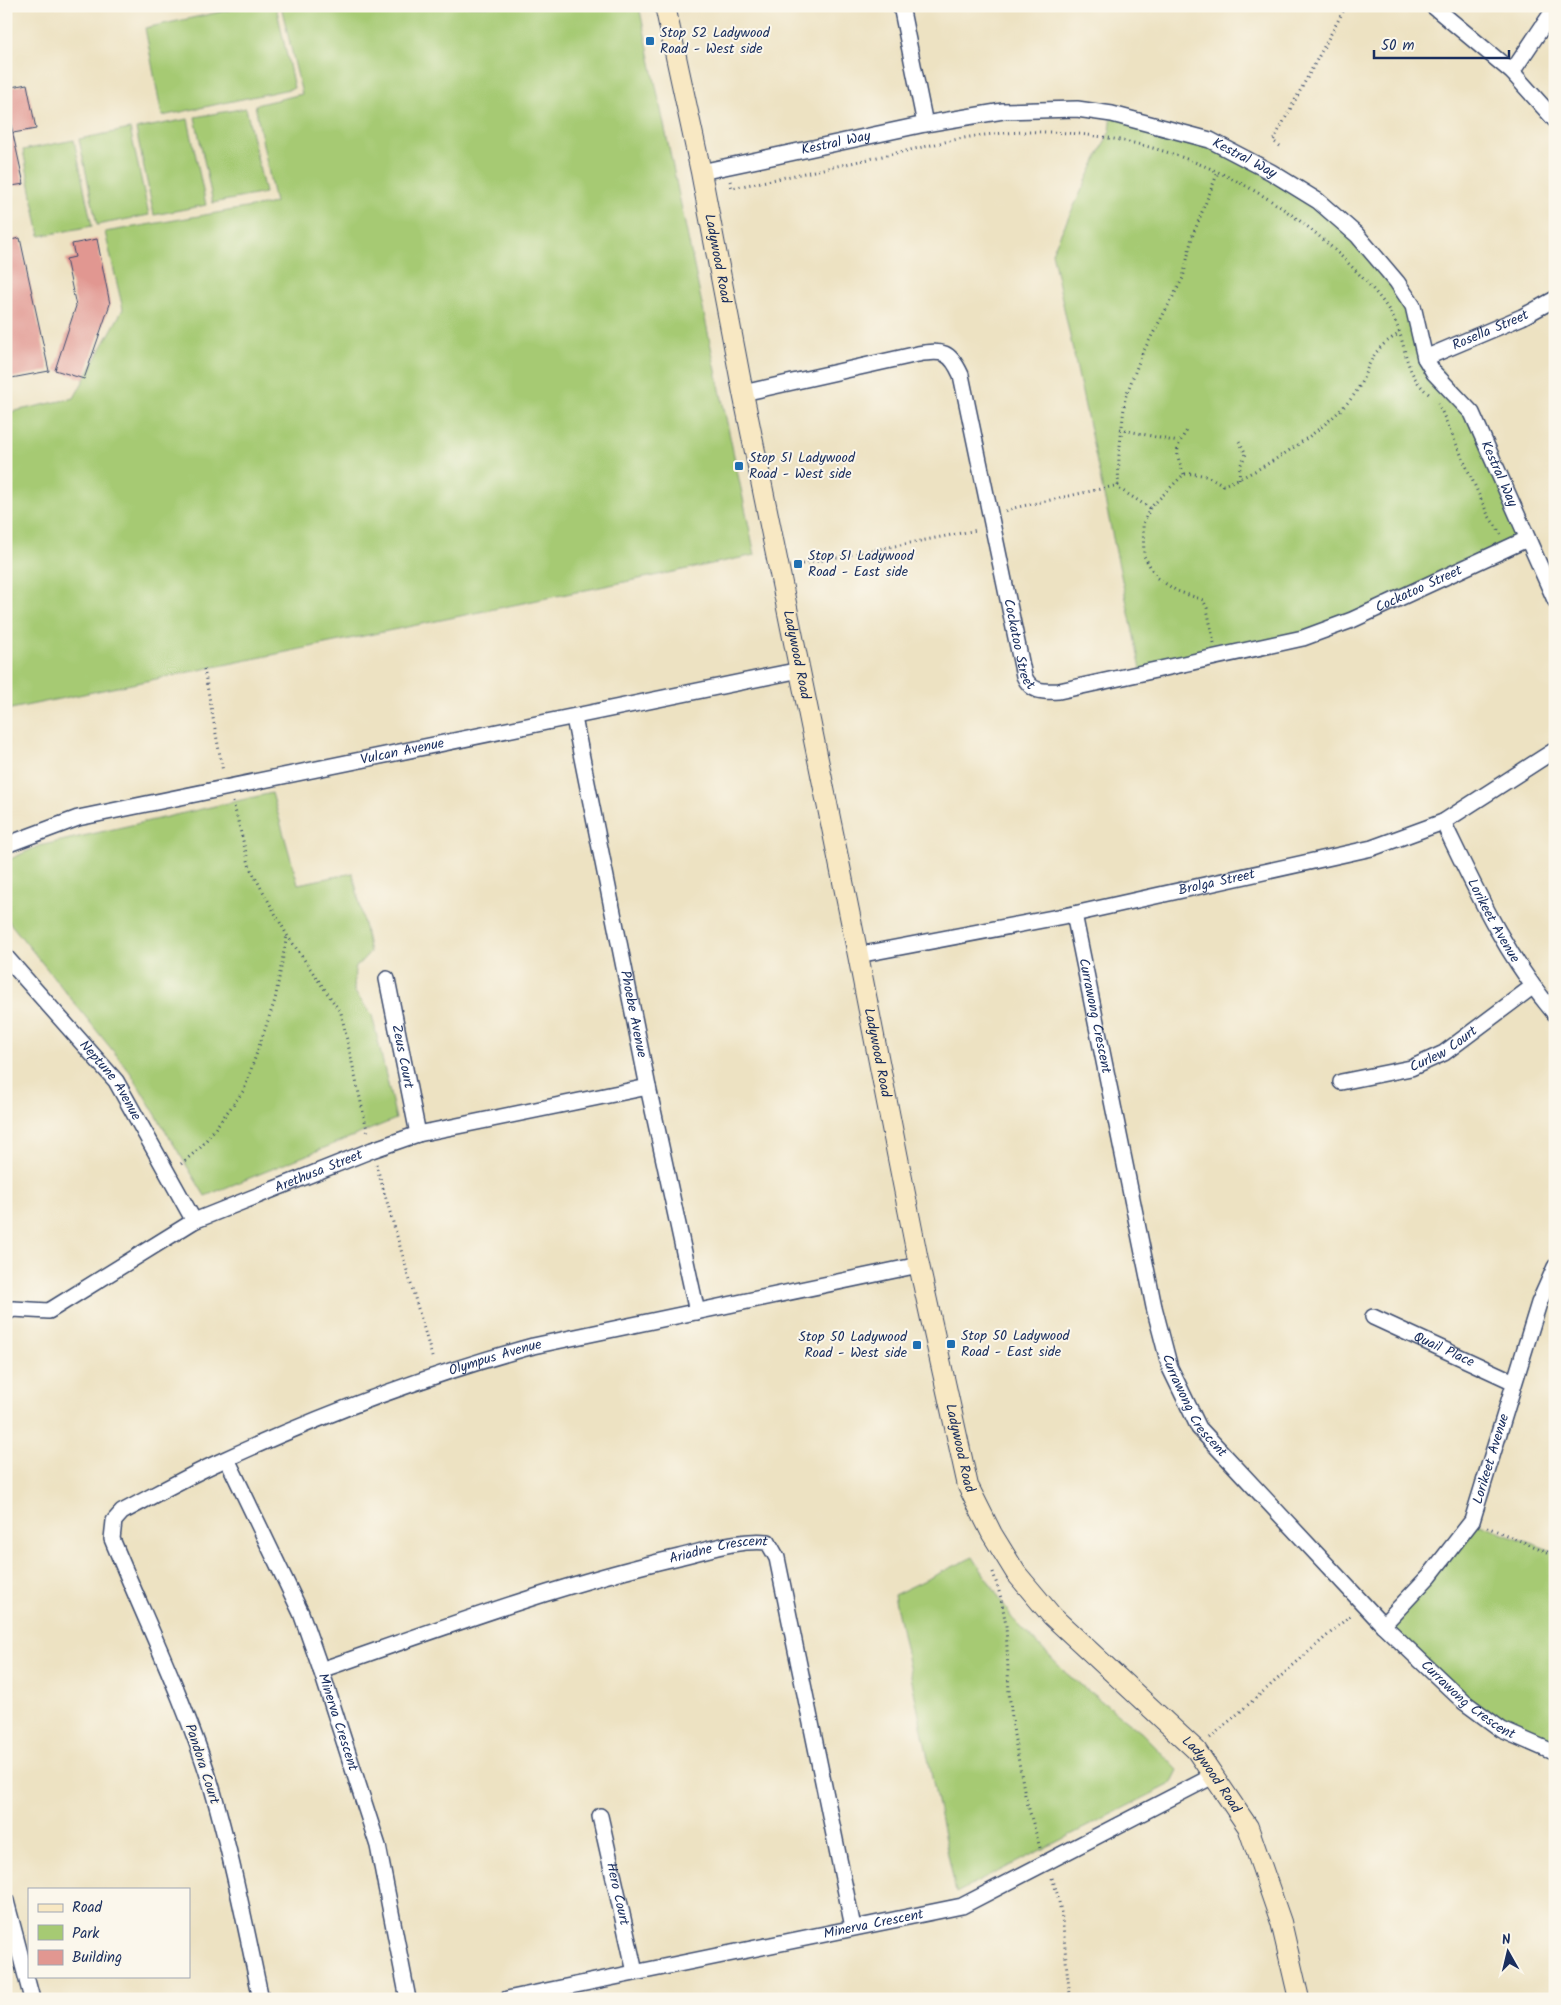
<svg xmlns="http://www.w3.org/2000/svg" width="1561" height="2005" font-family="Kalam,sans-serif">
  <style>
    .green { fill: #a6ca73; stroke: #607c68 }
    .building { fill: #e19791 }
    .lines { fill: none; stroke-linecap: round; stroke-linejoin: round }
    .street-casing { stroke: #3a4a6d; stroke-width: 18 }
    .secondary-casing { stroke: #3a4a6d; stroke-width: 22 }
    .path { stroke: #3a4a6d; stroke-width: 3; stroke-dasharray: 1 4; stroke-linecap: butt }
    .street { stroke: #fff; stroke-width: 15 }
    .secondary { stroke: #f8e8c3; stroke-width: 20 }
    .poi-dot { fill: #1f6fb2; stroke: #fbf7ec; stroke-width: 2 }
    .labels { text-anchor: middle; dominant-baseline: central; stroke-width: 4; stroke-linejoin: round; paint-order: stroke }
    .poi-label { font-size: 14px; fill: #1b2f5e; stroke: #fbf7ec; text-anchor: start }
    .street-label { font-size: 14px; fill: #1b2f5e; stroke: #fbf7ec }
  </style>
  <rect width="100%" height="100%" fill="#fbf7ec"/>
  <filter id="ink" filterUnits="userSpaceOnUse"><feTurbulence type="fractalNoise" baseFrequency=".02" numOctaves="2"/><feDisplacementMap in="SourceGraphic" scale="10" xChannelSelector="R" yChannelSelector="G"/><feConvolveMatrix kernelMatrix="1 2 1 2 8 2 1 2 1" color-interpolation-filters="sRGB"/></filter>
  <filter id="wash" filterUnits="userSpaceOnUse"><feTurbulence type="fractalNoise" baseFrequency=".0096" numOctaves="4" result="noise"/><feDisplacementMap in="SourceGraphic" scale="20" xChannelSelector="R" yChannelSelector="G"/><feGaussianBlur stdDeviation="1.12" result="paint"/><feColorMatrix in="noise" values="0 0 0 0 0 0 0 0 0 0 0 0 0 0 0 0 0 1.4 0 .05"/><feComposite in="paint" operator="in"/></filter>
  <g filter="url(#wash)">
    <rect width="100%" height="100%" fill="#ede2c2"/>
    <path class="green" d="M248,6H276L294,88L162,116L145,28Z
      M281,6H639L755,555L6,710V413L74,398L123,309L105,232L275,203L255,105L302,94Z
      M246,108L265,193L213,203L195,117Z
      M1112,114L1210,140L1318,201L1397,282L1419,340L1472,413L1527,539L1352,620L1142,674L1052,252L1110,131Z
      M188,119L206,205L154,215L136,129Z
      M130,129L149,215L97,225L79,139Z
      M74,140L92,226L40,236L23,150Z
      M272,793L298,884L353,873L370,952L355,968L354,991L372,1015L396,1119L205,1196L130,1072L6,918V861L39,846Z
      M1472,1521L1555,1552V1753L1502,1730L1383,1625Z
      M973,1557L1012,1618L1067,1674L1142,1733L1178,1770L1171,1784L956,1893L894,1595Z"/>
    <g id="blocks">
      <path class="building" d="M27,84L36,129L13,133L6,104V88Z
        M12,130L24,184L6,187V131Z
        M20,238L49,371L6,379V241Z
        M97,239L110,304L84,379L55,370L76,306L66,259L75,257L72,244Z"/>
    </g>
  </g>
  <g filter="url(#ink)">
    <use href="#blocks" fill-opacity="0" stroke="#3a4a6d" stroke-width="1"/>
    <g class="lines">
      <g class="street-casing">
        <g id="street">
          <path d="M901,6L925,124"/>
          <path d="M1433,6L1512,72L1555,120"/>
          <path d="M1512,72L1555,8"/>
          <path id="s1" d="M701,172L925,124L1003,111L1077,109L1112,114L1210,140L1271,172L1318,201L1357,235L1397,282L1413,306L1425,358L1434,373L1472,413L1555,600"/>
          <path id="s2" d="M1425,358L1522,317L1555,299"/>
          <path id="s3" d="M743,393L918,354C943,350 950,351 961,375L1024,676C1031,692 1042,692 1059,691L1303,638L1352,620L1527,539"/>
          <path id="s4" d="M574,718L648,1087L697,1312"/>
          <path id="s5" d="M1443,822C1476,890 1505,955 1555,1014"/>
          <path id="s6" d="M6,845L78,818L800,670"/>
          <path id="s7" d="M1074,914L1154,1307L1170,1368L1199,1428L1383,1625L1464,1702L1502,1730L1555,1753"/>
          <path id="s8" d="M858,955L1074,914L1372,848L1443,822L1555,750"/>
          <path id="s9" d="M6,957L116,1081L194,1221"/>
          <path id="s10" d="M387,979L418,1134"/>
          <path id="s11" d="M1341,1082L1411,1068L1444,1053L1532,987"/>
          <path id="s12" d="M6,1313L13,1309L49,1311L194,1221L372,1150L418,1134L648,1087"/>
          <path id="s13" d="M1373,1317L1514,1382"/>
          <path id="s14" d="M227,1459L301,1613L321,1670L378,1846L408,1999"/>
          <path id="s15" d="M1383,1625L1430,1575L1472,1521L1539,1303L1555,1267"/>
          <path id="s16" d="M321,1670C439,1629 557,1585 679,1557C708,1550 739,1539 768,1542L777,1558L853,1927"/>
          <path id="s17" d="M600,1816L635,1972"/>
          <path d="M6,1901L32,1999"/>
          <path id="s18" d="M261,1999C246,1929 232,1857 212,1788C186,1703 146,1621 112,1539L114,1521L122,1512C153,1496 184,1478 217,1463C316,1417 428,1375 533,1346L919,1265"/>
          <path id="s19" d="M507,1999L962,1906L1213,1776"/>
        </g>
      </g>
      <g class="secondary-casing">
        <g id="secondary">
          <path id="s20" d="M665,6L701,172L743,393L858,955L919,1265L968,1486L992,1534L1016,1573L1052,1616L1196,1750L1248,1827L1281,1922L1299,1999"/>
        </g>
      </g>
      <path class="path" d="M1280,146L1273,141L1346,6
        M730,181L732,188C787,177 842,165 896,153C926,147 955,138 985,135C1115,119 1247,165 1341,256C1360,275 1382,296 1394,319C1408,347 1402,372 1430,395
        M1438,403L1488,515L1501,534
        M1120,429L1178,442
        M1184,474C1175,453 1175,447 1188,429
        M1239,479L1240,466L1246,454L1239,441
        M1150,508L1118,488L1119,455L1125,398L1142,354L1183,278L1192,237L1218,172
        M1006,511L1009,509L1119,485
        M797,565L977,530
        M1214,643L1207,608L1203,600L1177,591L1157,578L1144,556L1143,524L1150,508L1184,474C1200,473 1210,476 1223,485C1262,472 1323,431 1350,400C1371,375 1363,353 1399,334
        M204,669L223,772
        M233,802L250,868L287,935L341,1013L368,1134
        M181,1164L201,1147L244,1090L275,1000L287,935
        M376,1164L433,1360
        M1487,1527L1555,1555
        M993,1572L1001,1598L1006,1625L1009,1693L1014,1735L1025,1795L1040,1848
        M1210,1738L1352,1614
        M1052,1878C1067,1917 1063,1958 1071,1999"/>
      <use href="#street" class="street"/>
      <use href="#secondary" class="secondary"/>
    </g>
  </g>
  <g class="poi-dot">
    <rect x="645" y="36" width="10" height="10" rx="2.5"/>
    <rect x="734" y="461" width="10" height="10" rx="2.5"/>
    <rect x="793" y="559" width="10" height="10" rx="2.5"/>
    <rect x="946" y="1339" width="10" height="10" rx="2.5"/>
    <rect x="912" y="1340" width="10" height="10" rx="2.5"/>
  </g>
  <g class="labels">
    <g class="poi-label">
      <text x="660" y="33">Stop 52 Ladywood<tspan x="660" dy="16">Road - West side</tspan></text>
      <text x="749" y="458">Stop 51 Ladywood<tspan x="749" dy="16">Road - West side</tspan></text>
      <text x="808" y="556">Stop 51 Ladywood<tspan x="808" dy="16">Road - East side</tspan></text>
      <text x="961" y="1336">Stop 50 Ladywood<tspan x="961" dy="16">Road - East side</tspan></text>
      <text x="907" y="1337" text-anchor="end">Stop 50 Ladywood<tspan x="907" dy="16">Road - West side</tspan></text>
    </g>
    <g class="street-label">
      <text stroke="none"><textPath href="#s1" startOffset="138">Kestral Way</textPath></text>
      <text stroke="none"><textPath href="#s1" startOffset="558">Kestral Way</textPath></text>
      <text stroke="none"><textPath href="#s20" startOffset="258">Ladywood Road</textPath></text>
      <text stroke="none"><textPath href="#s2" startOffset="71">Rosella Street</textPath></text>
      <text stroke="none"><textPath href="#s1" startOffset="978">Kestral Way</textPath></text>
      <text stroke="none"><textPath href="#s3" startOffset="958">Cockatoo Street</textPath></text>
      <text stroke="none"><textPath href="#s3" startOffset="509">Cockatoo Street</textPath></text>
      <text stroke="none"><textPath href="#s20" startOffset="662">Ladywood Road</textPath></text>
      <text stroke="none"><textPath href="#s6" startOffset="408">Vulcan Avenue</textPath></text>
      <text stroke="none"><textPath href="#s8" startOffset="366">Brolga Street</textPath></text>
      <text stroke="none"><textPath href="#s5" startOffset="111">Lorikeet Avenue</textPath></text>
      <text stroke="none"><textPath href="#s4" startOffset="302">Phoebe Avenue</textPath></text>
      <text stroke="none"><textPath href="#s7" startOffset="104">Currawong Crescent</textPath></text>
      <text stroke="none"><textPath href="#s11" startOffset="109">Curlew Court</textPath></text>
      <text stroke="none"><textPath href="#s20" startOffset="1068">Ladywood Road</textPath></text>
      <text stroke="none"><textPath href="#s10" startOffset="79">Zeus Court</textPath></text>
      <text stroke="none"><textPath href="#s9" startOffset="162">Neptune Avenue</textPath></text>
      <text stroke="none"><textPath href="#s12" startOffset="349">Arethusa Street</textPath></text>
      <text stroke="none"><textPath href="#s13" startOffset="78">Quail Place</textPath></text>
      <text stroke="none"><textPath href="#s18" startOffset="920">Olympus Avenue</textPath></text>
      <text stroke="none"><textPath href="#s7" startOffset="509">Currawong Crescent</textPath></text>
      <text stroke="none"><textPath href="#s20" startOffset="1472">Ladywood Road</textPath></text>
      <text stroke="none"><textPath href="#s15" startOffset="202">Lorikeet Avenue</textPath></text>
      <text stroke="none"><textPath href="#s16" startOffset="416">Ariadne Crescent</textPath></text>
      <text stroke="none"><textPath href="#s7" startOffset="914">Currawong Crescent</textPath></text>
      <text stroke="none"><textPath href="#s14" startOffset="286">Minerva Crescent</textPath></text>
      <text transform="translate(202 1764) rotate(72)">Pandora Court</text>
      <text stroke="none"><textPath href="#s20" startOffset="1892">Ladywood Road</textPath></text>
      <text stroke="none"><textPath href="#s17" startOffset="80">Hero Court</textPath></text>
      <text stroke="none"><textPath href="#s19" startOffset="374">Minerva Crescent</textPath></text>
    </g>
  </g>
  <rect width="1561" height="2005" fill="none" stroke="#fbf7ec" stroke-width="25"/>
  <rect x="28" y="1888" width="162" height="90" fill="#fbf7ec" stroke="#a1a7b3"/>
  <rect x="38" y="1904" width="25" height="8" fill="#f8e8c3" stroke="#a1a7b3"/>
  <text x="72" y="1912" font-size="15" fill="#1b2f5e">Road</text>
  <rect x="38" y="1925" width="25" height="15" fill="#a6ca73" stroke="#a1a7b3"/>
  <text x="72" y="1938" font-size="15" fill="#1b2f5e">Park</text>
  <rect x="38" y="1950" width="25" height="15" fill="#e19791" stroke="#a1a7b3"/>
  <text x="72" y="1962" font-size="15" fill="#1b2f5e">Building</text>
  <g transform="translate(1508 1952) rotate(352)" stroke="#fbf7ec" stroke-width="4" paint-order="stroke">
  <path d="M0-4L9 19L0 12L-9 19Z" fill="#1b2f5e"/>
  <text y="-8" font-size="14" font-weight="bold" text-anchor="middle" fill="#1b2f5e">N</text>
  </g>
  <path d="M1374 50v8h135v-8" fill="none" stroke="#1b2f5e" stroke-width="2.5"/>
  <text x="1381" y="50" font-size="15" fill="#1b2f5e" stroke="#fbf7ec" stroke-width="4" paint-order="stroke">50 m</text>
</svg>
